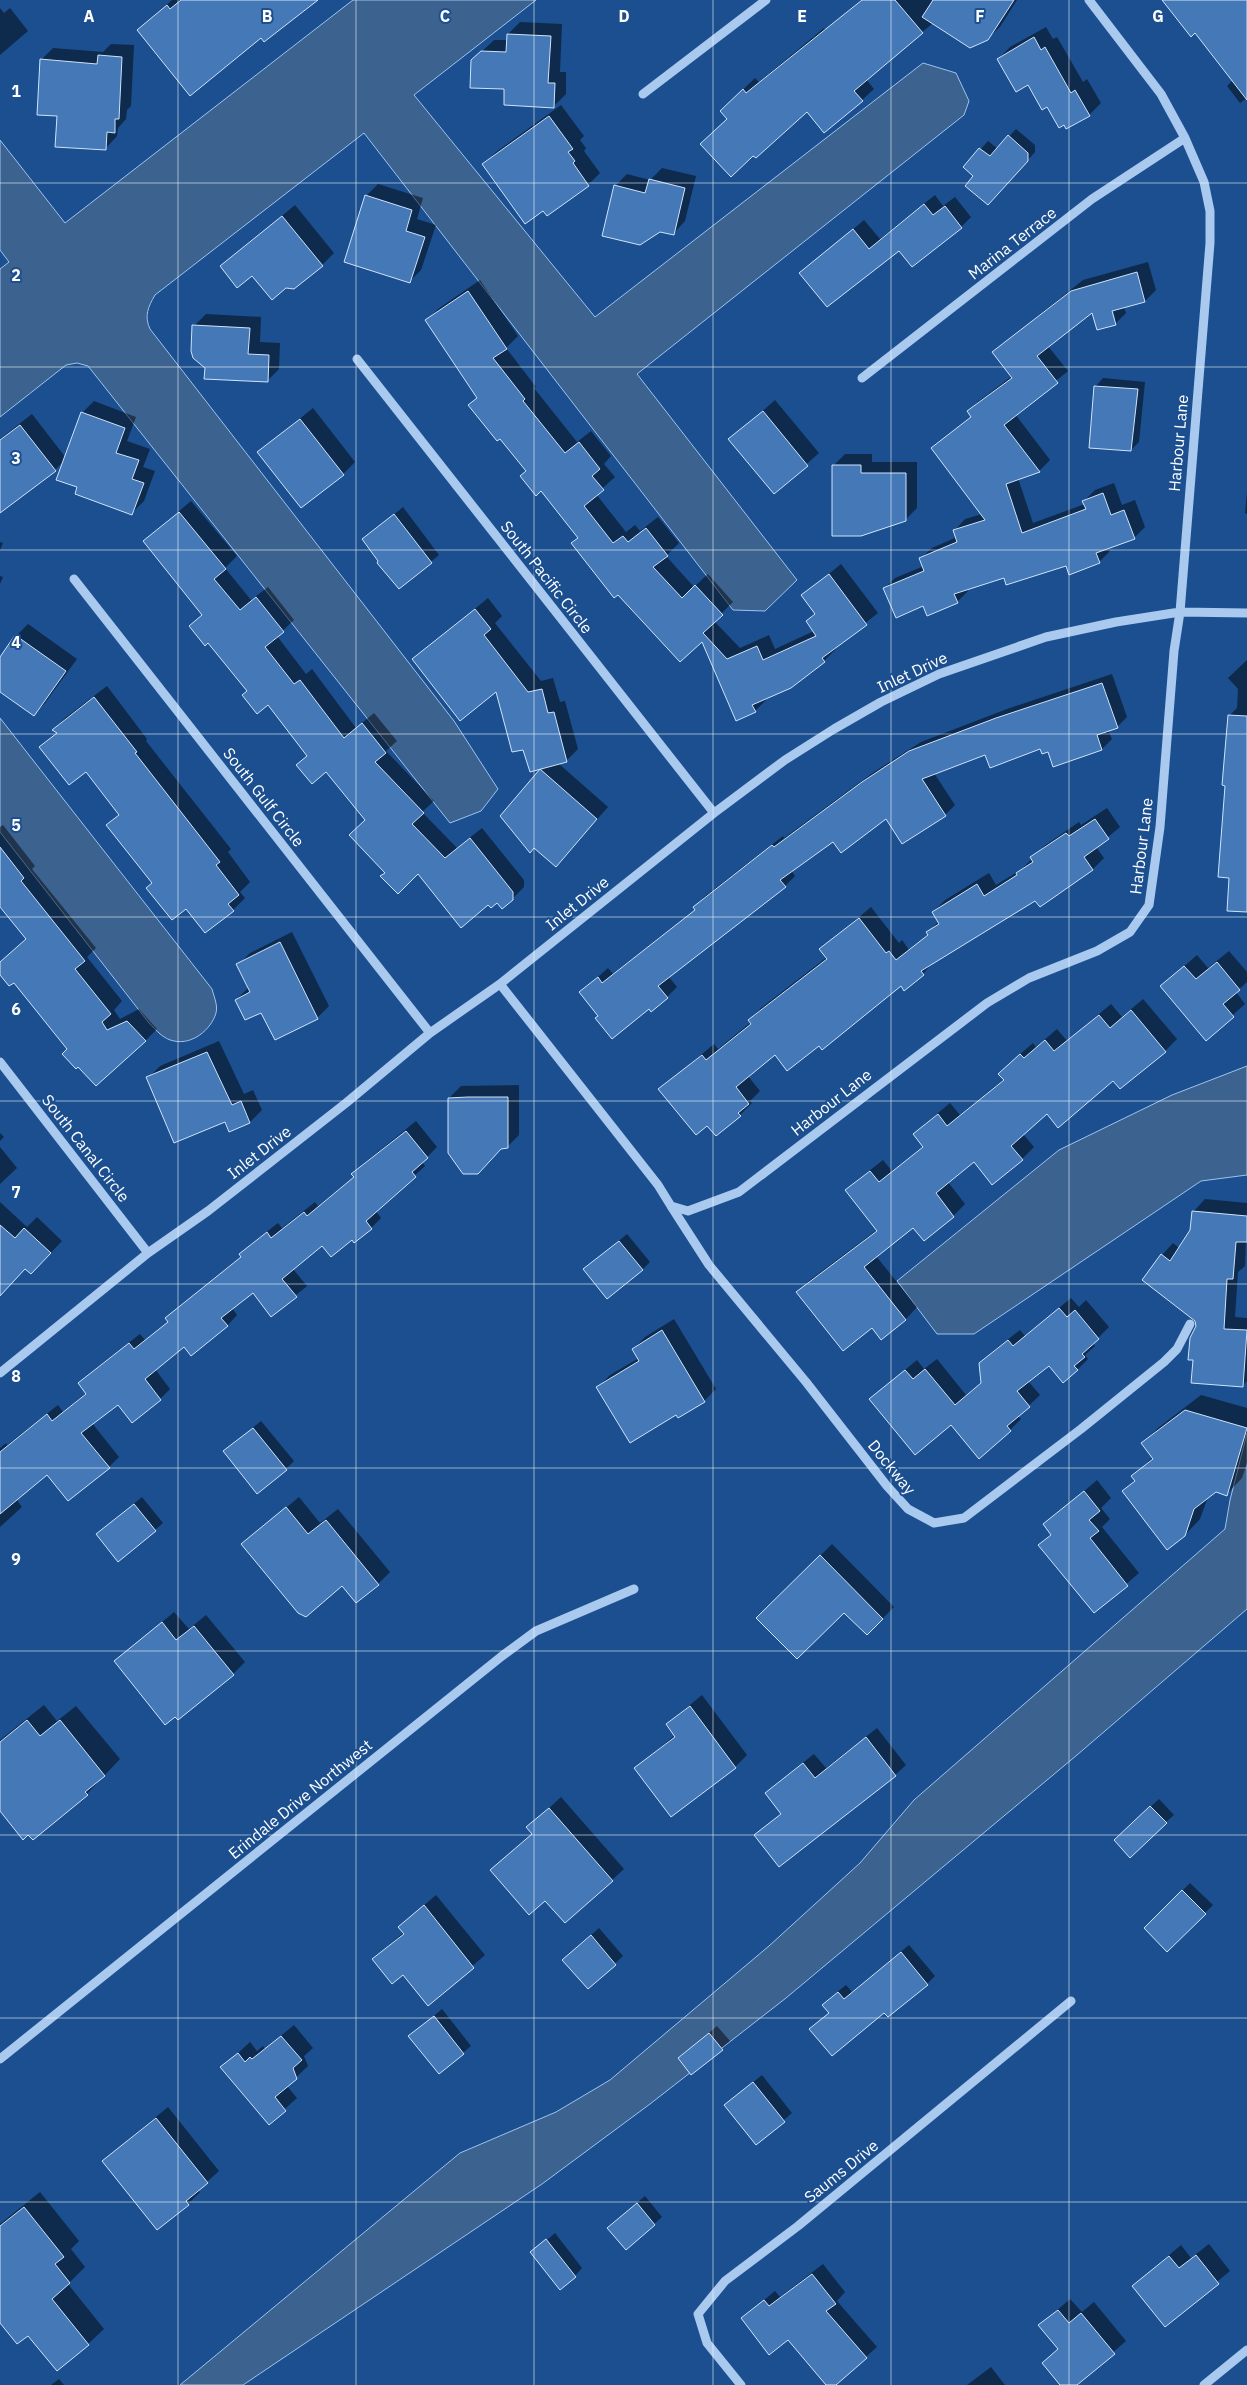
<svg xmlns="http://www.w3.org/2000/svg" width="1247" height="2385" font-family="'IBM Plex Sans',sans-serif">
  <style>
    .water { fill: #3c6290; stroke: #9cc4f0 }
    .shadow { fill: #0007; fill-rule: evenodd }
    .building { fill: #4478b7; stroke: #cfe3fa }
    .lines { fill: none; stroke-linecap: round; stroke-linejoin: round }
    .minor { stroke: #a9c9ee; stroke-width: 9 }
    .grid { fill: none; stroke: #fff; stroke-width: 1; stroke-opacity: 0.55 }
    .labels { text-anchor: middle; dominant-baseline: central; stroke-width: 4; stroke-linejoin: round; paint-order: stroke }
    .street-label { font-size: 16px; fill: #fff; stroke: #1b4f8f }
    .grid-label { font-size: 16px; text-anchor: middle; font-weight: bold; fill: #fff; stroke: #1b4f8f; stroke-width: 4; stroke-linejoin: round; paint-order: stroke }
  </style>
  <rect width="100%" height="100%" fill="#1b4f8f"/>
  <path class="water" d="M353,0H536L414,95L595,317L923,63L956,73L969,101L964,115L637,374L797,580L765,611L733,610L364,133L155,295C148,307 144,316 150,329L454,721L498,789L481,811L450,823L88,366L77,363L66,365L0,417V269L9,262L0,250V140L65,223Z
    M0,718L212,989C214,997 218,1005 216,1013C211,1030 192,1045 174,1041C163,1039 156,1030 149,1023L0,832Z
    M1247,1066V1175L1201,1181L974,1334H937L897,1281L1059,1150L1172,1095Z
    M1247,1433V1609L1077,1755L786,1998L650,2104L542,2184L243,2385H180L460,2153L556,2112L610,2080L769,1946L860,1863L914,1800L1225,1529L1230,1500Z"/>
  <path class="shadow" d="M172,0H316L262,36L138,30Z
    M861,0H931L933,2L935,0H1017L1000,27L987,39L933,23L866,79L874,89L862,100L807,110L728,119L721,111L755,78L759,82L824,28L826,30Z
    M1163,0H1247V98L1240,103L1227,86L1233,80L1196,31Z
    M0,8L4,13L10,8L28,31L0,55Z
    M520,22L562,24L560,72H566V94L554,106L506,88L472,61L494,40H508V34Z
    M1046,27L1053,39L1057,37L1083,82L1087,79L1101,103L1089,115L1048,105L1028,83L998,59L1010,47Z
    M111,44L134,45L131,106L127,110L126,119L118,128L117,136L106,148L58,115L41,60L53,48L103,52Z
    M561,105L584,136L580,140L586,148L584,151L600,173L588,185L543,210L484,164L496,152Z
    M1016,129L1035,145V152L995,196L965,167L988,141L998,149Z
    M662,168L696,176L685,221L674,233L615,186L627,174L650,180Z
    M378,184L423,198L417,219L436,225L421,270L410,281L366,196Z
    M935,195L943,206L955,197L971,217L961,227L899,249L801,273L864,220L880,239Z
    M295,205L334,253L322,265L252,274L221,267Z
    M1148,262L1156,290L1145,301L1124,307L1126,313L1115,324L1093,311L1048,346L1068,371L1015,414L1050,460L1039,471L1018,478L1033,523L1085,504L1084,501L1095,490L1114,483L1122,505L1135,500L1145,527L1134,538L1108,547L1110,551L1099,562L1066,564L1005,576L967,588L968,591L957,602L924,605L885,588L895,578L924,566L921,558L932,548L957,537L955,530L965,519L982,514L932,448L972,416L968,411L979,401L1012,376L993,352L1083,280ZM1112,305L1115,318H1113L1110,306Z
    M480,280L518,336L506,348L536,387L534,388L577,442L591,431L611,456L604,464L615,477L596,494L626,532L635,525L640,531L658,517L679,543L666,556L694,587L708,574L733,602L714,621L740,648L769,635L775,649L814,631L807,621L816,612L803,595L841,564L878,613L835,647L836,649L824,661L766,697L767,699L755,711L702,640L579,537L500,437L470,405L478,397L427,320L438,309Z
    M206,314L261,317L260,342L280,343L279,369L267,381L206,368L194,326Z
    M1103,378L1145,382L1139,442L1131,450L1096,386Z
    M775,400L819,453L774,493L730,440Z
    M94,401L136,417L127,441L150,449L143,467L155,471L144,501L132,513L78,486L65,460L55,470L0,511V439L32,414L66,458L82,413Z
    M313,408L355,462L343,474L259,452Z
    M845,454H872V462H917V508L905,520L833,466Z
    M1247,492V514L1245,513Z
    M191,501L237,556L225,568L251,600L268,587L294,620L277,636L306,674L312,669L356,728L374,713L397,741L386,751L434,801L422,812L457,848L482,828L524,880V887L512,899L497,901L418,873L386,872L366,820L326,770L308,755L268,703L248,690L209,641L190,626L203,614L144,541Z
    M403,507L439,555L400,587L363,540Z
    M0,542L3,543L0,550Z
    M0,576L3,577L0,584Z
    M488,598L502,616L495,623L541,681L553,678L560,702L565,701L578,749L566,761L558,763L608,807L567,853L541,770L544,767L524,748L497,690L414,659Z
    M28,624L77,659L45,703L34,715L0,691V659L16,636Z
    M1247,660V911L1230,877L1227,785L1229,716L1237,708L1238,689L1228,678Z
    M1112,674L1127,717L1117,727L1108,730L1112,739L1102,749L1054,766L1049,750L1040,747L986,753L934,773L955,805L945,815L887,817L833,840L791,870L795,876L785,886L669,977L677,987L667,997L649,1007L600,1016L581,992L608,968L613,974L696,909L695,907L704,897L783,836L784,838L874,772L921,742L1007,709Z
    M107,686L147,739L146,741L231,849L228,852L250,882L240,892L245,898L233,910L186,907L153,882L108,826L120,814L86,770L41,747L57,732L54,729L65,718Z
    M1107,808L1120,827L1096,847L1104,858L1092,870L1035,899L934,961L923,974L901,985L819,1044L775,1054L748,1076L760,1091L750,1101L752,1103L740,1115L707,1124L660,1089L714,1044L718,1049L751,1022L749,1020L761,1008L827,957L821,949L871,907L899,943L902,940L909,950L929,934L928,932L939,921L933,912L945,900L989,873L996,885L1022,869L1044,846L1079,822L1081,825Z
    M3,825L35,866L32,869L96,948L87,957L122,1001L114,1010L120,1019L139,1009L157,1029L145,1041L79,1065L14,981L0,973V963L27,938L2,907L0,909V827Z
    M292,932L329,1006L317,1018L261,1011L236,1000L248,988L238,965L250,953Z
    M1229,951L1247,972V982L1236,992L1245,1004L1206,1039L1162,986L1197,955L1208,968Z
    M1143,999L1177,1039L1165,1051L1048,1113L1023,1134L1034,1147L1022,1159L974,1160L948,1182L965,1204L953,1216L924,1239L913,1226L876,1256L917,1307L906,1319L881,1338L872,1326L798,1292L810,1280L878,1229L847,1190L859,1179L883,1160L892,1171L924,1146L914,1135L926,1123L950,1103L960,1115L1004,1079L1011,1062L1033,1043L1036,1047L1057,1029L1067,1041L1111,1004L1122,1017Z
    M219,1041L244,1094L253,1090L262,1110L250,1122L230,1130L226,1120L148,1078L160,1066Z
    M519,1085V1135L507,1147L449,1098L461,1086Z
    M416,1121L437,1147L422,1162L425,1166L376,1211L381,1218L371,1228L352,1239L322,1244L293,1269L307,1286L272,1315L253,1291L232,1308L237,1315L227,1326L184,1346L155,1369L170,1389L160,1399L118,1403L92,1423L119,1457L109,1467L48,1474L16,1499L22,1507L0,1527V1448L6,1443L7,1445L58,1405L63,1412L87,1392L80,1383L90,1373L140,1334L145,1340L169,1321L167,1318L177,1308L242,1256L241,1254L251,1244L278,1223L282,1228L315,1202L318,1206L355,1176L353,1174L363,1164Z
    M0,1133L4,1137L0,1141Z
    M0,1147L17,1168L0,1184Z
    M1205,1199L1247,1203L1245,1266L1238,1272L1235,1317L1247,1318V1381L1242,1386L1197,1327V1320L1162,1255L1173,1243L1179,1248L1191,1230L1194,1211Z
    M0,1202L27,1227L37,1217L62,1241L43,1261L26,1267L0,1295Z
    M627,1234L650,1262L642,1270H584Z
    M1071,1298L1079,1307L1086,1300L1109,1327L1093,1343L1095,1346L1085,1355L1088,1359L1077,1370L1049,1364L1028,1381L1040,1395L1018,1416L1021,1419L1010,1430L951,1423L882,1389L917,1360L924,1369L937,1359L966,1395L982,1382L981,1363L992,1352L1020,1330L1025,1336Z
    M674,1319L716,1389L704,1401L676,1413L598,1387L610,1375L639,1358L633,1349L645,1337Z
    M1201,1395L1247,1408V1463L1242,1478L1227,1494L1216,1491L1208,1497L1200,1519L1184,1536L1124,1491L1136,1479L1133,1476L1153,1457L1143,1443L1158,1428Z
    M261,1421L294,1461L286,1469L225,1451Z
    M1097,1480L1111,1498L1101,1508L1110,1519L1102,1527L1139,1573L1094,1612L1040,1545L1052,1533L1045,1525Z
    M142,1497L163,1523L155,1530L98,1534Z
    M299,1497L320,1523L338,1509L390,1572L378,1584H342L243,1544Z
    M832,1544L894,1607L867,1634L844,1611L758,1618Z
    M174,1612L189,1629L206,1615L245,1662L233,1674L116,1661Z
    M702,1695L747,1755L735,1767L636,1768L675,1735L667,1724Z
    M44,1705L57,1721L76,1706L120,1759L87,1794L0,1809V1740Z
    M877,1728L906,1765L895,1775L756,1835L782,1813L767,1793L777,1783L814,1754L826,1768Z
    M561,1797L624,1869L612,1880L504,1858L533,1833L528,1828Z
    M1159,1799L1174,1815L1166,1822L1123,1832Z
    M1190,1883L1213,1905L1167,1950L1145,1928Z
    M436,1895L485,1955L428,2004L403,1973L374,1959L404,1932L399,1927Z
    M599,1928L623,1956L588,1988L572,1952Z
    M909,1945L935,1976L927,1984L884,2011L810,2029L830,2012L824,2005L831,1997L846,1985L852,1992Z
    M442,2009L471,2046L439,2073L410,2036Z
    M294,2025L313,2048L304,2056L308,2066L287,2086L297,2098L269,2123L222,2068L250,2042L257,2051L263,2046L265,2049Z
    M717,2026L730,2041L691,2073L679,2058Z
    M762,2075L792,2113L757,2143L734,2098Z
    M168,2107L219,2171L198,2190L200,2192L188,2204L103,2161Z
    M40,2192L79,2241L71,2249L85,2267L68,2284L104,2329L88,2344L28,2334L0,2321V2224Z
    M645,2196L662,2217L654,2224L617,2220Z
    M555,2233L582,2268L575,2276L539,2247Z
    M1209,2244L1230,2271L1165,2325L1133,2286L1181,2245L1191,2258Z
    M823,2264L845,2292L837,2301L877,2347L834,2385H828L788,2338L742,2318L775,2291L780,2297Z
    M1070,2299L1082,2312L1094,2302L1126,2341L1075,2385H1061L1043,2363L1059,2348L1040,2325Z
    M991,2367L1005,2385H967Z
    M59,2379L64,2385H51Z"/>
  <path class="building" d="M181,0H318L264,42L261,38L190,96L137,30L167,5L170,9Z
    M862,0H895L923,33L854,91L863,101L824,133L807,112L756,158L753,156L731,177L700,144L727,119L720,111L743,89L746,93Z
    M933,0H1014L988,40L970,48L922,17Z
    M1162,0H1247V100L1195,33L1191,37Z
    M507,34L551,36L548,83H555L554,108L504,105V89L470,88L471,60L481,51L506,52Z
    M1034,37L1041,50L1045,47L1071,93L1075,90L1090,116L1066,129L1064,125L1059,128L1047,107L1042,110L1028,85L1016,92L997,59Z
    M98,55L122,57L119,119H115V133L107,132L106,150L55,147L57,116L37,115L40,59L97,64Z
    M549,116L573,149L568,152L575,161L573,163L589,186L547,216L543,211L525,224L482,164Z
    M1008,135L1028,153V161L988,205L965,186L973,176L963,167L979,148L990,156Z
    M649,179L685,188L674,235L660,232L640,245L602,236L614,185L645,193Z
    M365,195L412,210L406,231L425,237L410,283L344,262Z
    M924,204L933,215L945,206L962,228L912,267L899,251L827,307L799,273L853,229L869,249Z
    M282,216L323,266L294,289L286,288L272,300L252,276L237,288L220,266Z
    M1137,272L1145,302L1112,311L1116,325L1097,330L1092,313L1037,356L1058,383L1004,425L1040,472L1006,484L1022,533L1086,509L1082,501L1103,493L1111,515L1124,510L1135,539L1096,553L1100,563L1069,575L1066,566L1006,585L1004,578L954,594L958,603L927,616L923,606L896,618L883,588L924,571L919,558L957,542L953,530L985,520L931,448L971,417L967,411L1012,378L992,352L1071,291Z
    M468,291L507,349L493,358L525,399L523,401L565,453L579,442L600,469L592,476L604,490L584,506L613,543L623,536L628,542L646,528L668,556L653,567L682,598L695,585L723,615L703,633L727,659L757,646L763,660L816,636L806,621L815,614L801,595L829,574L867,625L822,658L825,662L791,688L752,705L756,712L736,721L702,642L680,662L618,595L614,598L571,543L578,538L541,491L536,496L520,476L526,471L500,439L497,441L468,405L477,398L425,320Z
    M192,325L250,328L248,354L269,355L268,382L204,379L205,368L193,358L191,351Z
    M1094,386L1138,389L1131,451L1089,448Z
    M763,411L808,466L774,494L728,439Z
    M81,412L125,428L116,453L139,460L132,479L144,483L132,515L75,494L77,487L56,480Z
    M300,419L344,475L301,508L257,452Z
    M20,425L56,471L0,513V440Z
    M832,465H861V473H906V521L861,536H832Z
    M179,512L226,569L214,579L240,610L256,597L284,632L265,647L294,684L300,680L344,738L362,723L386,753L375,762L424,813L412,824L445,858L470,838L513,892V900L502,909L497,903L491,908L488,905L461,928L418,874L398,894L380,876L385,873L349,835L365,820L326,772L312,784L296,765L307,756L268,705L257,714L242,695L247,691L208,643L205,646L189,626L202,615L143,541Z
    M394,514L432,563L399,589L377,563L378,561L362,539Z
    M475,609L491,629L484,635L528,692L542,689L548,713L554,712L567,762L530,772L523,750L512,752L496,692L460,721L412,659Z
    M15,635L66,671L34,716L0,692V657Z
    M1102,683L1118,728L1097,735L1102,750L1053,767L1048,752L1042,754L1040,749L990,768L985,755L922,779L946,816L902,844L886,819L841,853L833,842L780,880L786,887L658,986L668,998L651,1012L649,1009L612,1039L595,1018L598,1016L579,992L598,977L602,983L695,910L693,907L772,845L774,847L862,782L909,751L996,718Z
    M94,697L137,752L135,753L220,862L216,865L239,895L228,904L234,911L205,933L186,909L172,920L146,888L152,883L106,825L119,815L86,772L69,785L39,747L57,733L52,730Z
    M1228,715L1247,716V912L1227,911L1229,878L1218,877L1225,786L1222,785Z
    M540,769L597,819L556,867L534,848L530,853L500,816Z
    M1095,819L1109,839L1084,857L1093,870L1040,907L1035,901L921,971L924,975L904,991L901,986L822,1050L819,1046L787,1071L775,1055L736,1087L749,1104L738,1113L741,1116L716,1136L707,1126L696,1135L658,1089L702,1055L706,1060L751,1024L748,1020L827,959L819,949L859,918L886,953L889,951L896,960L928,935L926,932L939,924L932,912L977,884L984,896L1017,875L1016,873L1033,862L1030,857L1066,833L1069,836Z
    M0,847L24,878L21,881L85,961L75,969L111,1014L102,1022L107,1030L127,1021L146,1041L96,1086L78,1067L76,1069L62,1054L67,1049L14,983L9,986L0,975V962L26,939L0,907Z
    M280,942L318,1019L275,1040L261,1013L245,1020L235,1000L250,992L236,964Z
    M1217,962L1240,990L1223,1004L1234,1017L1206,1041L1160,986L1184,966L1196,979Z
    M1131,1010L1166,1052L1120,1089L1113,1081L1058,1128L1047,1114L1011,1146L1023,1160L992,1185L974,1162L936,1193L954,1217L924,1241L913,1228L864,1267L906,1320L881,1340L872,1328L843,1351L796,1292L877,1231L845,1190L870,1171L879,1182L923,1147L913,1134L938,1114L947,1126L1004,1080L998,1074L1020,1054L1024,1058L1045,1040L1054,1051L1099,1015L1110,1028Z
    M207,1052L232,1105L241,1101L250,1123L229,1132L225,1122L174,1143L146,1077Z
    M468,1097H508V1148L501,1149L478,1174H463L448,1153V1098Z
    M406,1131L428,1158L412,1172L416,1177L366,1221L372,1229L354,1243L352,1240L331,1257L322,1246L282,1279L297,1297L271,1317L253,1293L221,1318L228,1326L191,1356L184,1347L145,1379L161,1400L132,1423L118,1405L81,1433L110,1468L68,1501L47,1475L0,1514V1452L47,1414L52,1421L86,1394L78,1383L129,1343L134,1349L168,1322L165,1318L241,1257L239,1254L267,1232L271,1238L304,1212L307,1216L354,1177L351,1174Z
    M1192,1211L1247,1216V1242H1236L1233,1279H1227L1224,1329L1247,1330L1243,1387L1191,1383L1193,1360H1188L1190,1338L1196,1326L1195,1321L1142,1280L1161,1254L1170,1261L1190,1230Z
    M0,1225L15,1238L24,1228L51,1253L31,1274L25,1269L0,1296Z
    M619,1241L643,1270L607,1299L583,1269Z
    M1059,1308L1067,1317L1075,1310L1099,1339L1082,1354L1085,1357L1074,1366L1078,1370L1063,1383L1049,1366L1017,1391L1030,1407L1007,1426L1011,1431L979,1459L951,1425L915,1455L869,1399L905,1370L913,1379L925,1369L955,1405L981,1383L979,1363L1008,1340L1013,1346Z
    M662,1330L705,1402L678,1418L676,1415L630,1443L596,1387L639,1361L632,1349Z
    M1185,1410L1247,1428L1227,1496L1216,1492L1194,1509L1185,1536L1167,1550L1122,1491L1135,1481L1131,1476L1153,1459L1141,1443Z
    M253,1428L287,1470L257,1494L223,1451Z
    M1084,1491L1100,1511L1089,1520L1099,1531L1090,1538L1128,1586L1094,1613L1038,1545L1051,1535L1043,1524Z
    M134,1504L156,1531L118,1562L96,1534Z
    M286,1507L308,1534L326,1520L379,1585L356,1603L342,1586L306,1617L298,1613L241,1544Z
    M820,1555L883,1619L867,1635L844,1613L797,1659L756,1618Z
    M162,1622L176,1640L194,1626L234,1675L178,1720L175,1717L165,1725L114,1661Z
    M690,1706L736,1768L671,1817L634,1768L675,1737L666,1724Z
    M27,1720L40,1736L60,1720L105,1776L85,1792L88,1795L33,1840L28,1835L23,1840L0,1811V1742Z
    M866,1737L896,1776L779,1867L754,1835L781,1814L765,1793L803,1763L815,1778Z
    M1150,1806L1167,1823L1130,1858L1114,1840Z
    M549,1808L613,1881L565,1923L545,1901L529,1915L490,1870L532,1834L526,1827Z
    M1182,1890L1206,1914L1167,1952L1144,1928Z
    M424,1905L474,1968L428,2006L403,1975L392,1984L372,1959L404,1934L398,1927Z
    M591,1935L616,1965L588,1989L562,1960Z
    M901,1952L928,1985L888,2017L884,2013L832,2056L809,2029L829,2013L822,2005L838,1992L844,1999Z
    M434,2016L464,2054L439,2074L408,2036Z
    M709,2033L723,2050L691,2075L678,2058Z
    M281,2036L302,2060L293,2068L297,2079L275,2097L286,2111L269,2125L220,2067L238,2053L245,2062L250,2057L252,2059Z
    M753,2082L785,2122L756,2145L724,2105Z
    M156,2118L208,2183L186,2201L189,2205L157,2230L102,2161Z
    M637,2203L655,2225L626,2250L607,2228Z
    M24,2207L64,2257L55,2264L70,2283L52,2299L89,2345L57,2371L28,2336L17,2344L0,2323V2226Z
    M546,2239L576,2277L560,2290L530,2252Z
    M1196,2255L1219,2284L1165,2327L1132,2286L1169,2256L1179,2268Z
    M812,2274L836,2304L826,2311L867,2358L836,2385H826L788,2340L769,2355L741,2318L764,2300L769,2306Z
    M1058,2310L1069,2323L1081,2313L1115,2354L1077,2385H1060L1042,2363L1058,2349L1038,2325Z"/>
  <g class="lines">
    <path class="minor" d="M643,94L766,0
      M357,359L714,813
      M862,378L1092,199L1185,138
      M74,579L430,1033
      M500,984L658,1185L671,1206L688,1211L739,1192L987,1003L1029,978L1097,951L1130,932L1149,905L1160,827L1174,651L1180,612L1210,243V211L1204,182L1185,138L1161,94L1089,0
      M0,1062L148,1253
      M671,1206L709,1265L806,1382L887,1486L908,1509L934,1523L964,1518L1081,1429L1164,1362L1177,1349L1190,1324
      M0,1373L148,1253L208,1211L346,1103L430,1033L500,984L714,813L785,760L834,729L881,702L939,674L1046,637L1116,622L1180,612L1247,613
      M0,2059L502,1656L536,1631L634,1589
      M741,2385L707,2343L698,2314L725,2281L798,2226L1071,2001
      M1204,2385L1247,2350"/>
  </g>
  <path class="grid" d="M178,0V2385M356,0V2385M534,0V2385M713,0V2385M891,0V2385M1069,0V2385M0,183H1247M0,367H1247M0,550H1247M0,734H1247M0,917H1247M0,1101H1247M0,1284H1247M0,1468H1247M0,1651H1247M0,1835H1247M0,2018H1247M0,2202H1247"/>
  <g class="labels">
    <g class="street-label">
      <text transform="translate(1012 243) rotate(-38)">Marina Terrace</text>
      <text transform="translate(1178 443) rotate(-85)">Harbour Lane</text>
      <text transform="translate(547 577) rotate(52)">South Pacific Circle</text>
      <text transform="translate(912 672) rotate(-25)">Inlet Drive</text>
      <text transform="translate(264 797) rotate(52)">South Gulf Circle</text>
      <text transform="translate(1141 846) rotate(-83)">Harbour Lane</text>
      <text transform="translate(577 903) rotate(-39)">Inlet Drive</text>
      <text transform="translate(831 1102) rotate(-38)">Harbour Lane</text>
      <text transform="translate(86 1148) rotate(52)">South Canal Circle</text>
      <text transform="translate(259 1152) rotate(-38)">Inlet Drive</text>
      <text transform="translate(892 1467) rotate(51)">Dockway</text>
      <text transform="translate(300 1799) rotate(-39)">Erindale Drive Northwest</text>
      <text transform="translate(841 2171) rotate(-39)">Saums Drive</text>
    </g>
  </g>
  <g class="grid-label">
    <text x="89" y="22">A</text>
    <text x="267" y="22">B</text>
    <text x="445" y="22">C</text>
    <text x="624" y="22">D</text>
    <text x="802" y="22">E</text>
    <text x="980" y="22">F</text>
    <text x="1158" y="22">G</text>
    <text x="16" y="97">1</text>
    <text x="16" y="281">2</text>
    <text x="16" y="464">3</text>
    <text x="16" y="648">4</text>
    <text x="16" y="831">5</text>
    <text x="16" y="1015">6</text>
    <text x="16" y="1198">7</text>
    <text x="16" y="1382">8</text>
    <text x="16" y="1565">9</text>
  </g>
</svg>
